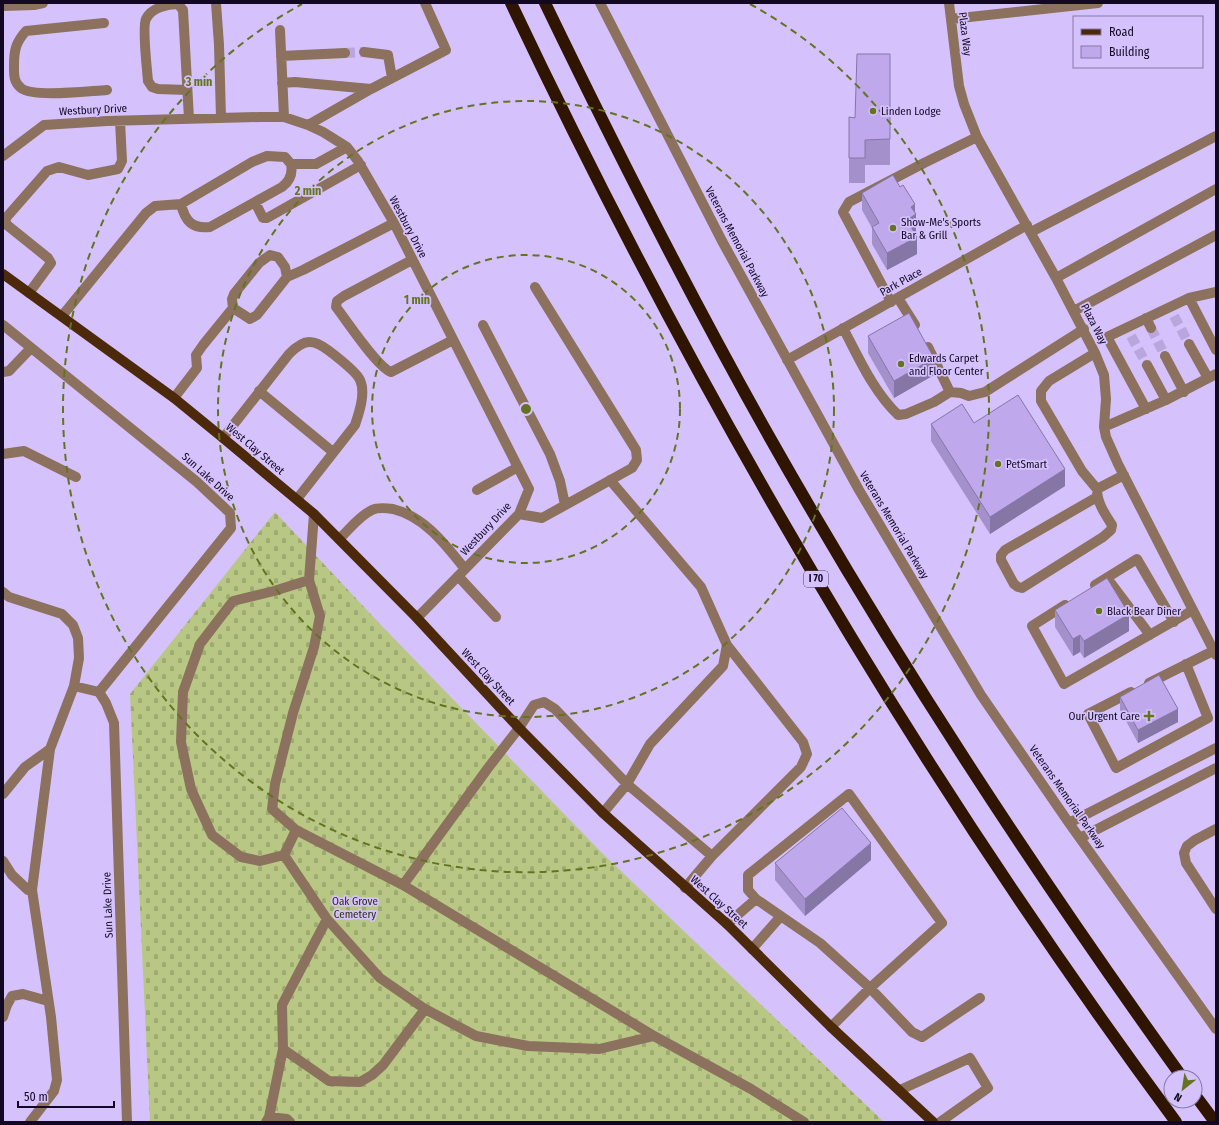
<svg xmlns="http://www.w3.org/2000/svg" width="1219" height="1125" font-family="'Fira Sans Condensed',sans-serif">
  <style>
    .cemetery { fill: url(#cemetery-stones) }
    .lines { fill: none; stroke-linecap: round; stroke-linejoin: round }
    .minor-tunnel { stroke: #b8a6dc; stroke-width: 10; stroke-dasharray: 10 5; stroke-linecap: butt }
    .minor { stroke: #8b715e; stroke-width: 10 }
    .major { stroke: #4b290a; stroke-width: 10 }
    .highway { stroke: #2f1400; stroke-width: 12 }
    .wall { fill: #a491cb }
    .shaded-wall { fill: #8676a5 }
    .building { fill: #bfa9ec; stroke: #8676a5 }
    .ring { fill: none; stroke: #647320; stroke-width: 2; stroke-dasharray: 7 5 }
    .poi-dot { fill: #647320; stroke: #d5c2fd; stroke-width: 1.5 }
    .labels { text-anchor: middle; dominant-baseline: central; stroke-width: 3.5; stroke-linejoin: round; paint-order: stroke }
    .shield { fill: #d5c2fd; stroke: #4d4064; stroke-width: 1 }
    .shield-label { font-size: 10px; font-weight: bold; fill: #130822 }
    .street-label { font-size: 11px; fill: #130822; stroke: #d5c2fd }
    .poi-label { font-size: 11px; fill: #130822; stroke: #d5c2fd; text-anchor: start }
    .park-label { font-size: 11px; fill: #282e0f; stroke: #d5c2fd }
    .centre { fill: #647320; stroke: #d5c2fd; stroke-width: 2 }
    .ring-label { font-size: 12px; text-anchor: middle; font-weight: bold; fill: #647320; stroke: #d5c2fd; stroke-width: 3.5; stroke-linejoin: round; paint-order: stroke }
  </style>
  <defs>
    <pattern id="cemetery-stones" width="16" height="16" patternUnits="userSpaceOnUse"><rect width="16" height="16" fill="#b8c884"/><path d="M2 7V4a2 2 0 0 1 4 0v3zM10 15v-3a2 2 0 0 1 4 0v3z" fill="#9daa72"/></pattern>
  </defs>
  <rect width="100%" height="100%" fill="#d5c2fd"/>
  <path class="cemetery" d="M275,512L380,624L601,852L884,1122H150L130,694Z"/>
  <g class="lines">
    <path class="minor-tunnel" d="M345,53L364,52
      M1174,316L1189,344
      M1151,328L1165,356
      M1131,336L1147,365"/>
    <path class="minor" d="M216,3L219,45L221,118
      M600,3L722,241L859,490L981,695L1069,823L1216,1029
      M949,3L959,86L964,104L977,137L1056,278L1095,353L1104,375L1106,399L1104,427L1106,437L1118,464L1216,655
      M3,6L34,5L43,3
      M951,19L1098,3
      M104,23L26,31C16,42 14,50 14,65C14,73 13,82 21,88C33,98 88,91 107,90
      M280,30L284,117
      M364,52L388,55L392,78
      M281,56L345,53
      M282,83L295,82L371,89
      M187,90L158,89L152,87L148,81C147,69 142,27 146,19C151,8 167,4 178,4L183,10L189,119
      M308,125L371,89L446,50L425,3
      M3,156L44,125L107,121L260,117H284L308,125L323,132L347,147L358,161L394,223L529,489L519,514L417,618
      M255,202L263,218H267L361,165
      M181,204C185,221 192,229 210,227L282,187C290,181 293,174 291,164
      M1031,232L1216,136
      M412,260L344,296L337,301L336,307C347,321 377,367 391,372L453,340
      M1056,278L1216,189
      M29,293L51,263L48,258L7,225L5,219L47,171L59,167L88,175L118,169L122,161L120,121
      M898,298L915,325
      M1189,298L1216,350
      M891,302L843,212L849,202L924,163L977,137
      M233,308L250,319L257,315L287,277L303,270L394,223
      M1074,311L1216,235
      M62,316L146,213L155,206L181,204L252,162L267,156L285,157L291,164H316L347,147
      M1146,318L1151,328
      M3,325L197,482L230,513L231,528L99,692
      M483,325L550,454L560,481L565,505
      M843,328C859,358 873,391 898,415L906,414L934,402L950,392L961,393L969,396L985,392L1084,329
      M1189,344L1208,378
      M928,347L950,392
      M1095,353L1049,381L1041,391V401L1082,471L1097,489L1124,475
      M1165,356L1184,392
      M787,360L1027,225
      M1147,365L1166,400
      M3,372L9,371L31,348
      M259,391L333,452
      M174,398L197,368L196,355L203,345L233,308L232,299L234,294L259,263L270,255L278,257L285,267L287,277
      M1146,409L1107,337L1189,298L1216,292
      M1104,427L1166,400L1216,374
      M223,438L289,354C294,349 302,342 309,342C312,342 316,343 318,344C327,348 357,372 360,380C366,393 359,413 355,425L297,499
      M3,454L24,451L76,477
      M477,490L518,467
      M1097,497L1005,550L1001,555V560L1014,584L1018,587L1022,588L1103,537L1111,530L1112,525C1105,514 1097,503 1097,489
      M519,514L542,518L632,468L637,460L636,450L535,287
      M339,539C349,530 359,516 372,510C378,507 386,508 393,509C425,517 445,544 465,569
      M458,576L496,617
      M1107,578L1150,635
      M1095,585L1137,559L1174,622
      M3,592L9,597L62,614L73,625L78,638L79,658L74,686L50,749L32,890L51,1017L57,1080L54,1091L30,1122
      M1065,605L1032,626L1064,684L1193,610
      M1149,683L1213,651
      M74,686L99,692L106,703L114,723L127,1122
      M1131,692L1088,714L1116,768L1208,718L1186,664
      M3,794L25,767L50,749
      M603,813L627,784L650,744L723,666L727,645L701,587L610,480
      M1069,823L1216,748
      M1216,829L1195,840L1187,846L1184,853L1186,863L1216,909
      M296,830L272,809L275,784L293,713L314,647L320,616L309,580L314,514
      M1080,838L1216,768
      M284,855L260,861L241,857L212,835L191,789L181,742L183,692L200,644L233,601L274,591L309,580
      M3,861L12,875L28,890H32
      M403,885L654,1036L751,1089L804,1122
      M685,888L712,856L801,767L807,754L803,742L727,645
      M327,919L380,978L425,1009L476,1036L528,1046L599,1049L654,1036
      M727,924L756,899L748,890V875L849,794L942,923L870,988L820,943L756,899
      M752,949L781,916
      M3,1017L7,1005L12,996L23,994L48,1001
      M831,1027L870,988L912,1032L922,1037L980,998
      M283,1049L329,1081L360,1082L372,1075L383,1065L425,1009
      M900,1090L970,1058L988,1088L940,1122
      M269,1117L287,1119L290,1122
      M266,1122L269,1117L283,1049L282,1005L327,919L284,855L296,830L403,885L488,768L519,728L534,705L544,702L555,709L627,784L712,856"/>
    <path class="major" d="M3,274L174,398L223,438L314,514L417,618L519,728L603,813L727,924L831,1027L933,1122"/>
    <path class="highway" d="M511,3C697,396 918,773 1176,1122
      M545,3C616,150 690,296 770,438C895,659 1034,871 1182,1077
      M1195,1095L1215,1122"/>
  </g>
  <path class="wall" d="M890,54V165H865V183H849V117L855,118Z
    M862,193L915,213L916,232H914L917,254L887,270L872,244V228L862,210Z
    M868,336L934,375L894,398L868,353Z
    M974,423L1065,486L990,534L931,441V424Z
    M1055,610L1129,631L1084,658L1080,652L1073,656L1055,627Z
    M1120,697L1178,722L1138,743L1120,710Z
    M871,860L805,916L775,880V863Z"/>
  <path class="shaded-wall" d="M915,204V215L916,214V232L907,237V220L911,207Z
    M917,237V254L887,270V253Z
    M934,358V375L894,398V381Z
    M1065,469V486L990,534V517Z
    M1129,614V631L1084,658V641Z
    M1080,635V652L1073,656V639Z
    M1178,709V722L1138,743V730Z
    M871,843V860L805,916V899Z"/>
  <path class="building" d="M857,54H890V139L865,140V158H849V117L855,118Z
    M893,175L900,187L903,185L915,204L911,207L916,214L907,220L917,237L887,253L872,227L879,223L862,193Z
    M909,313L934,358L894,381L868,336Z
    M1018,395L1065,469L990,517L931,424L962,404L974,423Z
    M1107,578L1129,614L1084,641L1080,635L1073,639L1055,610Z
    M1159,675L1178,709L1138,730L1120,697Z
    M842,808L871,843L805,899L775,863Z"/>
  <g class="ring">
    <circle cx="526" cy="409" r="154"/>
    <circle cx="526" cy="409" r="308"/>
    <path d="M750 4A463 463 0 1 1 302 4"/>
  </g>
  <g class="poi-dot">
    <circle cx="873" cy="111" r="4"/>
    <circle cx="893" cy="228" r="4"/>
    <circle cx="901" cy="364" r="4"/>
    <circle cx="998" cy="464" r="4"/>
    <circle cx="1099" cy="611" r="4"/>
    <path d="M1147 710h4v4h4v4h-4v4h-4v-4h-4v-4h4z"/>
  </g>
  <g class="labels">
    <rect class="shield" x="804" y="571" width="24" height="16" rx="3"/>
    <g class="shield-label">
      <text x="816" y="579">I 70</text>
    </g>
    <g class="street-label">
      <text transform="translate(965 34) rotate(83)">Plaza Way</text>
      <text transform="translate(93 110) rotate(-3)">Westbury Drive</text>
      <text transform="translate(408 227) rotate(62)">Westbury Drive</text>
      <text transform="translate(737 242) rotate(62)">Veterans Memorial Parkway</text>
      <text transform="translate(901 282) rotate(-29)">Park Place</text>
      <text transform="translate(1094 324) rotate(63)">Plaza Way</text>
      <text transform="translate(255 449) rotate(40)">West Clay Street</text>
      <text transform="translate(208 477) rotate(42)">Sun Lake Drive</text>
      <text transform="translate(894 525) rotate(59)">Veterans Memorial Parkway</text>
      <text transform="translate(486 529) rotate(-47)">Westbury Drive</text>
      <text transform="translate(488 677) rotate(47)">West Clay Street</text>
      <text transform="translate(1067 797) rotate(55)">Veterans Memorial Parkway</text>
      <text transform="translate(719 902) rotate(42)">West Clay Street</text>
      <text transform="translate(108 905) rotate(-92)">Sun Lake Drive</text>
    </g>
    <g class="poi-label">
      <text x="881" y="111">Linden Lodge</text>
      <text x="901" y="222">Show-Me's Sports<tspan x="901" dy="13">Bar &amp; Grill</tspan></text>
      <text x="909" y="358">Edwards Carpet<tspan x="909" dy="13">and Floor Center</tspan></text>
      <text x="1006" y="464">PetSmart</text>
      <text x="1107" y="611">Black Bear Diner</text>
      <text x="1140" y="716" text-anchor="end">Our Urgent Care</text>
    </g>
    <g class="park-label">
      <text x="355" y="901">Oak Grove<tspan x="355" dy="13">Cemetery</tspan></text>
    </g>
  </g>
  <circle cx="526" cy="409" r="6" class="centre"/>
  <g class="ring-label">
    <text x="199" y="86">3 min</text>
    <text x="308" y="195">2 min</text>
    <text x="417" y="304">1 min</text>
  </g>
  <rect width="1219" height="1125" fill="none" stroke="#130822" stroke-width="8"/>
  <rect x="1073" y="16" width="130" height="52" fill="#d5c2fd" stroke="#8778a5"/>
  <rect x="1081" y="29" width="20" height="6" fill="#4b290a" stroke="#8778a5"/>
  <text x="1109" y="36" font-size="12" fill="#130822">Road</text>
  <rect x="1081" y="46" width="20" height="12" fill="#bfa9ec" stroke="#8778a5"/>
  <text x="1109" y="56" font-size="12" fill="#130822">Building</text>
  <g transform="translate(1183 1089) rotate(210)"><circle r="19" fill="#d5c2fd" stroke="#8778a5"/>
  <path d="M0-3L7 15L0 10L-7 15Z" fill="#647320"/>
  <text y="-6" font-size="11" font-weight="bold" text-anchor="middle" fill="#130822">N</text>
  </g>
  <path d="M18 1101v6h96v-6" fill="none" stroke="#130822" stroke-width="2"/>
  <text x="24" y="1101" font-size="12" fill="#130822" stroke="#d5c2fd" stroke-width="3" paint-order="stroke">50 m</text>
</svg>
